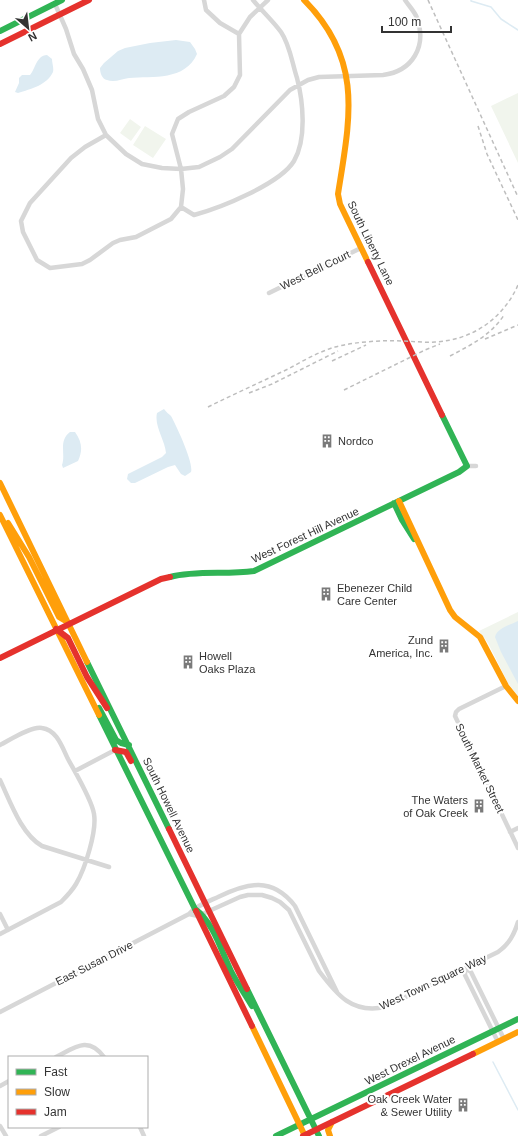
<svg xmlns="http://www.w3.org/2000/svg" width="518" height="1136" font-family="Helvetica,sans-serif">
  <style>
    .green { fill: #f1f5ed }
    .water { fill: #ddebf3 }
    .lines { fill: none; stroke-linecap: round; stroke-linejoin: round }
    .stream { stroke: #ddebf3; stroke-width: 1.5 }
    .street { stroke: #d7d7d7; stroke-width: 4.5 }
    .fast { stroke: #30b455; stroke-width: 6 }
    .slow { stroke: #ff9f0a; stroke-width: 6 }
    .jam { stroke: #e5322d; stroke-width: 6 }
    .rail { stroke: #bebebe; stroke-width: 1.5; stroke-dasharray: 4 3; stroke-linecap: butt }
    .labels { text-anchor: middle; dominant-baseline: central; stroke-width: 4; stroke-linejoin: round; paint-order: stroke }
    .street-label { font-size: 11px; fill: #333; stroke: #fff }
    .poi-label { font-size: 11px; fill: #333; stroke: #fff; text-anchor: start }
  </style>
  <rect width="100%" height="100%" fill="#fff"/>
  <path class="green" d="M518,93V163L491,106Z
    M130,119L141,127L131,141L120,133Z
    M145,126L166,139L153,158L133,145Z
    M518,612V696L508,683L488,643L479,631Z"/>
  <path class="water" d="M176,40L190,42L195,49L197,54C185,81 153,76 129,78C122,79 114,83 107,80C102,79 100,73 100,68L104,63L118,51L125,48L150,43Z
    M47,55L52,59C52,63 54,68 53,72C47,85 31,89 18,93L15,92L19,83V78L22,75H30C36,68 36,56 47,55Z
    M164,409C166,412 169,414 171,416C176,425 194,463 191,472L185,476L181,474L175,465L168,467L135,483H131L127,479L128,474L162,457L166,453C165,440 154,426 157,413Z
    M70,432H75C82,442 83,450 78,461L63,468L62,465C66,454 58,441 70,432Z
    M518,621V684L501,652L495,637C497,628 510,625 518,621Z"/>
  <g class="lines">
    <path class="stream" d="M471,0V1L491,7L501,19L518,30
      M493,1062L518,1110"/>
    <path class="street" d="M204,0L206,10L220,23L239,34
      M55,4L66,29L74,54L83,69L92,90L98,119L106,135L126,154L142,164L162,168L181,169L199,167L220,157L232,149L290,90L308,80L319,77L383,75C413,71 427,46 417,18C415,12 409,6 405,0
      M106,135L85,147L71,158L30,203L21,221L23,232L37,260L50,268L82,264L90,260L113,243L120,240L136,237L171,219L181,207L183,189L181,169L172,134L178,119L189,112L224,96L234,87L240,75L239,34L250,17L268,0
      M181,207L194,215C220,208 280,184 294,161C307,139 303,101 297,78C292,63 290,45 281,32C273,21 262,11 253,0
      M269,293L361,248
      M467,466H476
      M506,686L459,709L456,712L455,716L518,848
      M0,745C10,740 31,726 42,728C57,730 62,747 68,759C75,772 92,800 94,814C97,831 85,869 76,884C72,891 66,897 61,902L0,934
      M75,771L115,750
      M0,780C10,801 21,834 42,846L109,867
      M510,832L518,828
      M0,914L8,930
      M189,914L198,916L240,897L248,895H262L272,898L280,902L289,910L319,971C337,995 352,1014 385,1007L498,952C509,944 514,935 518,922
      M465,968L471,972L504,1039
      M465,968V975L498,1042
      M0,1012L189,914C196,906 207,902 218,897C247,883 272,876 295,906L337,992
      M56,1057C74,1048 88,1035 104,1057
      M0,1086L9,1081
      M0,1126L6,1136
      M140,1127L144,1136
      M41,1136L59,1127"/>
    <path class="fast" d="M0,31L62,0
      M394,503L402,520L414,539
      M170,577C197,570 226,575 254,571L459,472L467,466L442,415
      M87,662L169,829
      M99,708L116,740L121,743L129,745
      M99,715L196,911
      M195,909C214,923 221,951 231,971C237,983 245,994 252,1006
      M247,989L319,1136
      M276,1136L518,1019"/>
    <path class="slow" d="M304,0C364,60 350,118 338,194L340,204L368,262
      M0,483L87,662
      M399,501L450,610L455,617L480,637L506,686L518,701
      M0,515L99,715
      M8,523L29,557L59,617L69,623
      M252,1026L305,1136
      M473,1054L518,1032
      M330,1136L328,1130L332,1122"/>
    <path class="jam" d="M0,44L89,0
      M368,262L442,415
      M56,629L68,638L87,677L107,708
      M0,658L161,579L170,577
      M115,750L126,752L131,761
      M169,829L247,989
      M196,911L252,1026
      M303,1136L473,1054"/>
    <path class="rail" d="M428,0L518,197
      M478,126L487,154L518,220
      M485,339L518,325
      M450,356C471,345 491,335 504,315
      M332,361L366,345
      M344,390L425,350L440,344
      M249,393L272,384L338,351
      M208,407C234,394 261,382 288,369C303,361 318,352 335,347C353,342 382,340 401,341C413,341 424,343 435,342C472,340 503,319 518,285"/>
  </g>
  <defs>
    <g id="building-bare" transform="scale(1.08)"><path d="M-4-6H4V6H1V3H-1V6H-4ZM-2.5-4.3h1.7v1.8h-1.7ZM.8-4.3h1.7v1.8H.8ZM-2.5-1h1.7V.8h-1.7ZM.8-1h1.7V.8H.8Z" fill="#7a7a7a" stroke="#fff" stroke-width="2.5" paint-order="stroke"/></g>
  </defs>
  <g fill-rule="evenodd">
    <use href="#building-bare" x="327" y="441"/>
    <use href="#building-bare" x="326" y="594"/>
    <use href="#building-bare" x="444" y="646"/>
    <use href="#building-bare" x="188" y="662"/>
    <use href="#building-bare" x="479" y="806"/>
    <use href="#building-bare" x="463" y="1105"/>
  </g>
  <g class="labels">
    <g class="street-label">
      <text transform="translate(371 243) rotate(64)">South Liberty Lane</text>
      <text transform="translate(315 270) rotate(-26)">West Bell Court</text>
      <text transform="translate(305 535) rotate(-25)">West Forest Hill Avenue</text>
      <text transform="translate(480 768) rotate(64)">South Market Street</text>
      <text transform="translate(169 805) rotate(64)">South Howell Avenue</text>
      <text transform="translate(94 963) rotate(-27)">East Susan Drive</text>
      <text transform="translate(433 982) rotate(-25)">West Town Square Way</text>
      <text transform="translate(410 1060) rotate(-26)">West Drexel Avenue</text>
    </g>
    <g class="poi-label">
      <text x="338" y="441">Nordco</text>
      <text x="337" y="588">Ebenezer Child<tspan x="337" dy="13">Care Center</tspan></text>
      <text x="433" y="640" text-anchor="end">Zund<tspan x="433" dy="13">America, Inc.</tspan></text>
      <text x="199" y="656">Howell<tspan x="199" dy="13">Oaks Plaza</tspan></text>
      <text x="468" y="800" text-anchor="end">The Waters<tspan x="468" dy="13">of Oak Creek</tspan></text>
      <text x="452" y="1099" text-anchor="end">Oak Creek Water<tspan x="452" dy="13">&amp; Sewer Utility</tspan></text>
    </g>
  </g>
  <rect x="8" y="1056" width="140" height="72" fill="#ffffff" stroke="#adadad"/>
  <rect x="16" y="1069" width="20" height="6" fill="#30b455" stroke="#adadad"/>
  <text x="44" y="1076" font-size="12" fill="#333333">Fast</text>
  <rect x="16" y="1089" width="20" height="6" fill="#ff9f0a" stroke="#adadad"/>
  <text x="44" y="1096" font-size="12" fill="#333333">Slow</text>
  <rect x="16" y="1109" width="20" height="6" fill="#e5322d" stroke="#adadad"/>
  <text x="44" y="1116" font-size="12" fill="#333333">Jam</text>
  <g transform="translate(28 28) rotate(152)" stroke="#ffffff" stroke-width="3" paint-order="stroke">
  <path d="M0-3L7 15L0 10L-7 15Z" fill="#333333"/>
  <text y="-6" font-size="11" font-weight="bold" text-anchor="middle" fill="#333333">N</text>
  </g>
  <path d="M382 26v6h69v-6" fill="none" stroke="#333333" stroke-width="2"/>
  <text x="388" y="26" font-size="12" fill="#333333" stroke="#ffffff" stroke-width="3" paint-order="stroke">100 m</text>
</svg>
